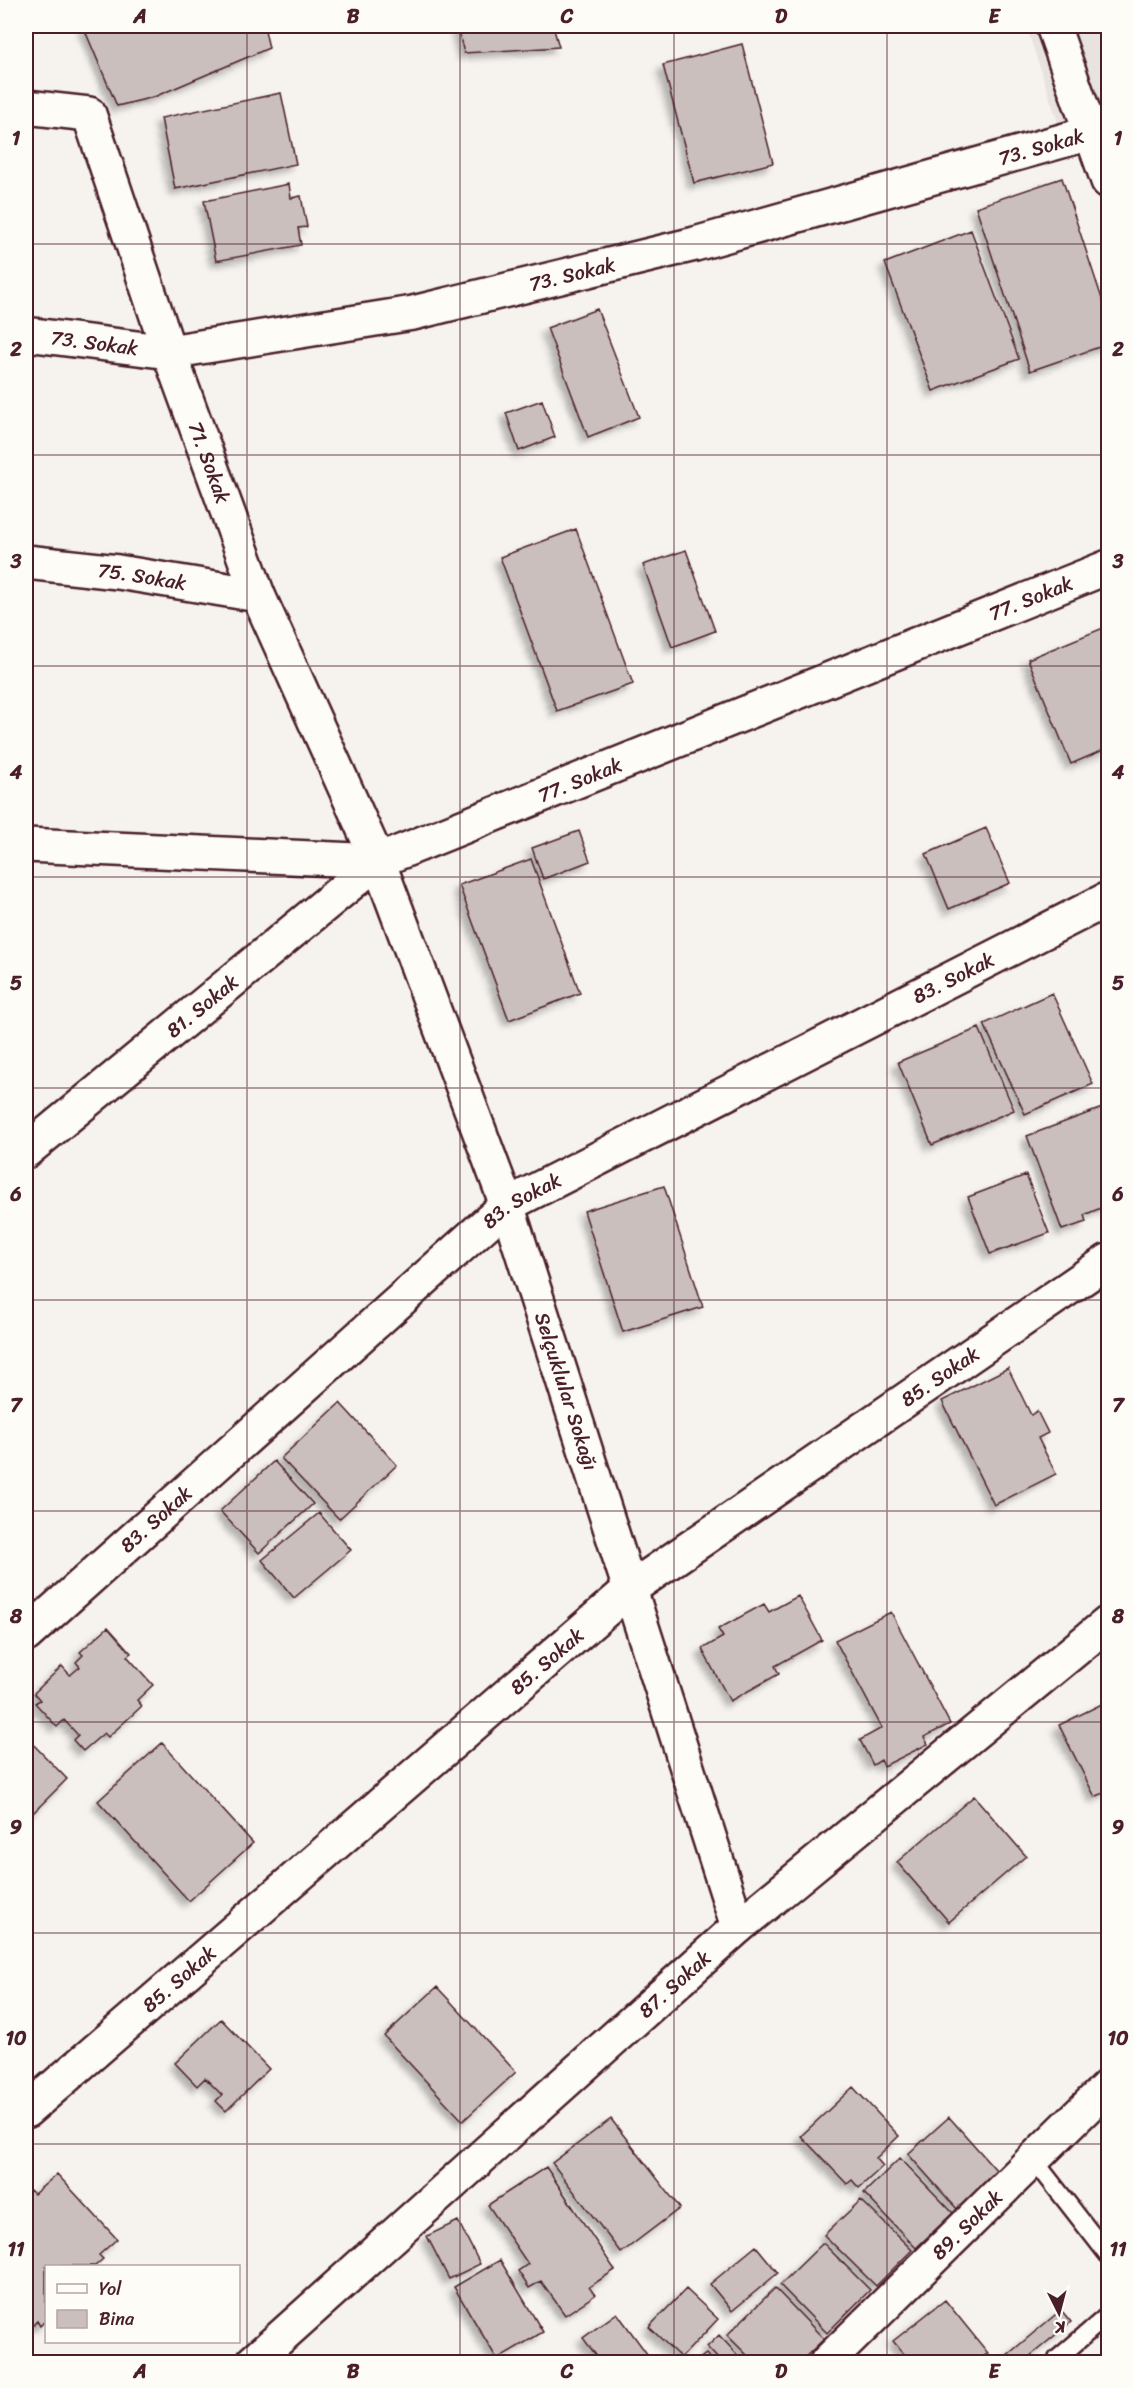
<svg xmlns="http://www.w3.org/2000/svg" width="1134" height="2388" font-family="Sriracha,sans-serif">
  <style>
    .built { fill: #e9e3e0 }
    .building { fill: #cbbfbe; stroke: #4a1f2b; stroke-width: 1.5; filter: url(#shadow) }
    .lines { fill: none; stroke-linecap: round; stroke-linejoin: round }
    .service-casing { stroke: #4a1f2b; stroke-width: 21 }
    .minor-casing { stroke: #4a1f2b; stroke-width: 38 }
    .service { stroke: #fdfcf7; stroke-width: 16 }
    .minor { stroke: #fdfcf7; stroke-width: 33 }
    .grid { fill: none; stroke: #4a1f2b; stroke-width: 1.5; stroke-opacity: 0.55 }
    .labels { text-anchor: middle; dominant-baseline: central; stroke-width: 5; stroke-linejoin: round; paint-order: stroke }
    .street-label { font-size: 20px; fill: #4a1f2b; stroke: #fdfcf7 }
    .neatline { fill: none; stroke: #4a1f2b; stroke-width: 2 }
    .grid-label { font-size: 20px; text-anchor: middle; font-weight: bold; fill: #4a1f2b }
  </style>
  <defs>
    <filter id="shadow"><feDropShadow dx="-5.5" dy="5.5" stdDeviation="3" flood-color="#0004"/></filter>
  </defs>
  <rect width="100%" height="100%" fill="#f6f3ef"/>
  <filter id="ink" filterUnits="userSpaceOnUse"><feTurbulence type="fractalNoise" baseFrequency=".0167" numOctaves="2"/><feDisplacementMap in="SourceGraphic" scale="12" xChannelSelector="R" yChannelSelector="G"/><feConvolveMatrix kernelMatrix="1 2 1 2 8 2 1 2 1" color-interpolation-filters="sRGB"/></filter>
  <g filter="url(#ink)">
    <path class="built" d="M1026,26H1108V147L1069,156Z"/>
    <path class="building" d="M83,26H264L269,48L154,97L117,106Z
      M457,26H553L559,47L464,53Z
      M742,44L773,163L694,183L663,65Z
      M281,93L296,164L175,189L161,118Z
      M1062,178L1108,317V344L1030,371L976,207Z
      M289,184L291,198L301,196L307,227L298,228L301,245L216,261L204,201Z
      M971,230L1019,359L933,391L885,263Z
      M597,309L639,417L588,437L547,328Z
      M542,400L555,437L519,451L506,413Z
      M576,529L633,684L557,711L500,557Z
      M686,550L715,631L672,647L643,565Z
      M1108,626V748L1071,764L1028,659Z
      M986,828L1010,883L949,909L926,854Z
      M579,831L590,861L543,879L532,848Z
      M531,859L580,993L509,1020L459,885Z
      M1052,993L1093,1084L1025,1114L984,1024Z
      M979,1028L1014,1110L932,1145L898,1062Z
      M1102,1108L1108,1125V1205L1084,1215L1086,1222L1062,1230L1027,1136Z
      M1026,1175L1049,1233L990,1254L968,1197Z
      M664,1186L703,1307L623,1332L584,1211Z
      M1008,1368L1031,1415L1037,1411L1048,1433L1038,1438L1056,1474L994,1505L942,1401Z
      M340,1403L397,1465L339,1519L281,1458Z
      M274,1461L313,1504L259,1553L220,1511Z
      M319,1513L351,1550L294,1598L262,1560Z
      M798,1596L822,1640L775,1666L779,1674L730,1701L702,1649L723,1637L718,1629L764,1604L769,1612Z
      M891,1612L950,1724L924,1737L928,1744L884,1766L881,1760L873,1765L860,1740L882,1728L835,1640Z
      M108,1627L131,1653L127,1656L153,1685L137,1700L142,1706L108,1737L104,1733L83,1751L73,1740L78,1735L64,1720L57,1727L35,1703L40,1700L34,1693L62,1666L70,1675L80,1667L76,1662L83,1655L80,1652Z
      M1108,1701V1791L1095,1797L1059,1725Z
      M26,1737L67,1779L26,1820Z
      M162,1743L253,1843L189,1901L98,1801Z
      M974,1796L1026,1856L949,1922L897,1862Z
      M437,1987L516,2072L463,2121L384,2036Z
      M221,2019L269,2069L226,2111L216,2101L222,2095L205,2078L197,2086L175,2063Z
      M853,2087L899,2136L876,2158L883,2166L859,2188L852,2180L847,2184L801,2136Z
      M949,2117L998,2172L957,2209L908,2154Z
      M611,2119L680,2208L621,2253L552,2163Z
      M900,2158L953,2213L916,2248L864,2193Z
      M546,2167L615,2270L589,2287L595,2295L565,2315L541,2281L529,2288L518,2271L528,2264L488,2205Z
      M57,2174L117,2239L99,2255L103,2259L95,2266H46V2320L40,2326L37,2321L26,2332V2194L30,2190L34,2194Z
      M861,2200L912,2250L876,2286L824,2235Z
      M458,2221L480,2264L449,2279L427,2236Z
      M823,2243L870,2290L827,2333L780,2285Z
      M756,2246L778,2273L732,2311L710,2284Z
      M500,2260L543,2332L497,2359L454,2287Z
      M775,2288L824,2339L800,2362H754L727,2335Z
      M686,2289L718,2319L681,2358L649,2327Z
      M945,2300L988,2353L976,2362H911L893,2341Z
      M1061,2310L1071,2322L1023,2362H1012L1006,2356Z
      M617,2313L653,2362H601L583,2338Z
      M719,2335L744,2362H721L707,2347Z
      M706,2354L713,2362H695Z"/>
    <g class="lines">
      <g class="service-casing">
        <path id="service" d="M1034,2160L1108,2255
          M1057,2359L1108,2315"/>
      </g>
      <g class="minor-casing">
        <g id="minor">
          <path d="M1053,26L1108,181"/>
          <path id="s1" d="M26,107L89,114L169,352L258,595L378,861L507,1205L738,1927"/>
          <path id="s2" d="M26,334L169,352L413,313L695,244L1108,128"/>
          <path id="s3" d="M26,562L118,572L258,595"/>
          <path id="s4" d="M26,845L378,861L1108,567"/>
          <path id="s5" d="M26,1151L378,861"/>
          <path id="s6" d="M26,1635L507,1205L1108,899"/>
          <path id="s7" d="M26,2111L630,1589L1108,1261"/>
          <path id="s8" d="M253,2362L738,1927L1108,1623"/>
          <path id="s9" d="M827,2362L1108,2086"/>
        </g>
      </g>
      <use href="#service" class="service"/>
      <use href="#minor" class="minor"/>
    </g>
  </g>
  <path class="grid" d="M247,26V2362M460,26V2362M674,26V2362M887,26V2362M26,244H1108M26,455H1108M26,666H1108M26,877H1108M26,1088H1108M26,1300H1108M26,1511H1108M26,1722H1108M26,1933H1108M26,2144H1108"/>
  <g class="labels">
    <g class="street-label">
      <text stroke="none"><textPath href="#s2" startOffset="1041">73. Sokak</textPath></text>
      <text stroke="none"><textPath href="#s2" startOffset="555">73. Sokak</textPath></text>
      <text stroke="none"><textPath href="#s2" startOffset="69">73. Sokak</textPath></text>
      <text stroke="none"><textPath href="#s1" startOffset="432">71. Sokak</textPath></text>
      <text stroke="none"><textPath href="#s3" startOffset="117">75. Sokak</textPath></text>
      <text stroke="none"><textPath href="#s4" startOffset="1056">77. Sokak</textPath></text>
      <text stroke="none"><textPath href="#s4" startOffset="570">77. Sokak</textPath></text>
      <text stroke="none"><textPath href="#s6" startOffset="1146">83. Sokak</textPath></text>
      <text stroke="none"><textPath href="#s5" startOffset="228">81. Sokak</textPath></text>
      <text stroke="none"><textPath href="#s6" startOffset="660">83. Sokak</textPath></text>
      <text stroke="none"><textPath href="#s7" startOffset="1174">85. Sokak</textPath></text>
      <text stroke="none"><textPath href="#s1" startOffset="1428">Selçuklular Sokağı</textPath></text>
      <text stroke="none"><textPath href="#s6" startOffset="174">83. Sokak</textPath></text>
      <text stroke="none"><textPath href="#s7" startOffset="688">85. Sokak</textPath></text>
      <text stroke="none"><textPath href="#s7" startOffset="202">85. Sokak</textPath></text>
      <text stroke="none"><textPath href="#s8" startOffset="566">87. Sokak</textPath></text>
      <text stroke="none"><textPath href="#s9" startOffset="196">89. Sokak</textPath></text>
    </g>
  </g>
  <rect width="1134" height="2388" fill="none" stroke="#fdfcf7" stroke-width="66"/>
  <rect x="45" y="2265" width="195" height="78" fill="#fdfcf7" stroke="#b5a4a5" stroke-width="1.5"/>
  <rect x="57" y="2284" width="30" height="9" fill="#fdfcf7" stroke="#b5a4a5" stroke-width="1.5"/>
  <text x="99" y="2295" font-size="18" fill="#4a1f2b">Yol</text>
  <rect x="57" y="2310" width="30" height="18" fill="#cbbfbe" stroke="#b5a4a5" stroke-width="1.5"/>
  <text x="99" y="2325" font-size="18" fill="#4a1f2b">Bina</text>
  <g transform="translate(1059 2313) rotate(174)" stroke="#fdfcf7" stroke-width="4.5" paint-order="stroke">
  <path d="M0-4.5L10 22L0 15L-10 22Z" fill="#4a1f2b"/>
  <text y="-9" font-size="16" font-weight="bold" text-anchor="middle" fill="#4a1f2b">K</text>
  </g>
  <rect x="33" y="33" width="1068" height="2322" class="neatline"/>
  <g class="grid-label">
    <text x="140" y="23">A</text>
    <text x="353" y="23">B</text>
    <text x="567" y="23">C</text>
    <text x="781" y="23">D</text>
    <text x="994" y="23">E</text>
    <text x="16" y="145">1</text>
    <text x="1118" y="145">1</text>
    <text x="16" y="356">2</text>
    <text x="1118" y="356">2</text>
    <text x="16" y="568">3</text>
    <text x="1118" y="568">3</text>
    <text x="16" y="779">4</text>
    <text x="1118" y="779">4</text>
    <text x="16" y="990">5</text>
    <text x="1118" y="990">5</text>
    <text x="16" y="1201">6</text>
    <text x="1118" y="1201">6</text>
    <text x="16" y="1412">7</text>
    <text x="1118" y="1412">7</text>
    <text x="16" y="1623">8</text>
    <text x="1118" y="1623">8</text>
    <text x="16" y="1834">9</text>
    <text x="1118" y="1834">9</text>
    <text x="16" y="2045">10</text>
    <text x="1118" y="2045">10</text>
    <text x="16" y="2256">11</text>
    <text x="1118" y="2256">11</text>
    <text x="140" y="2378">A</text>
    <text x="353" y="2378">B</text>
    <text x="567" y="2378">C</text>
    <text x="781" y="2378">D</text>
    <text x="994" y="2378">E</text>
  </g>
</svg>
